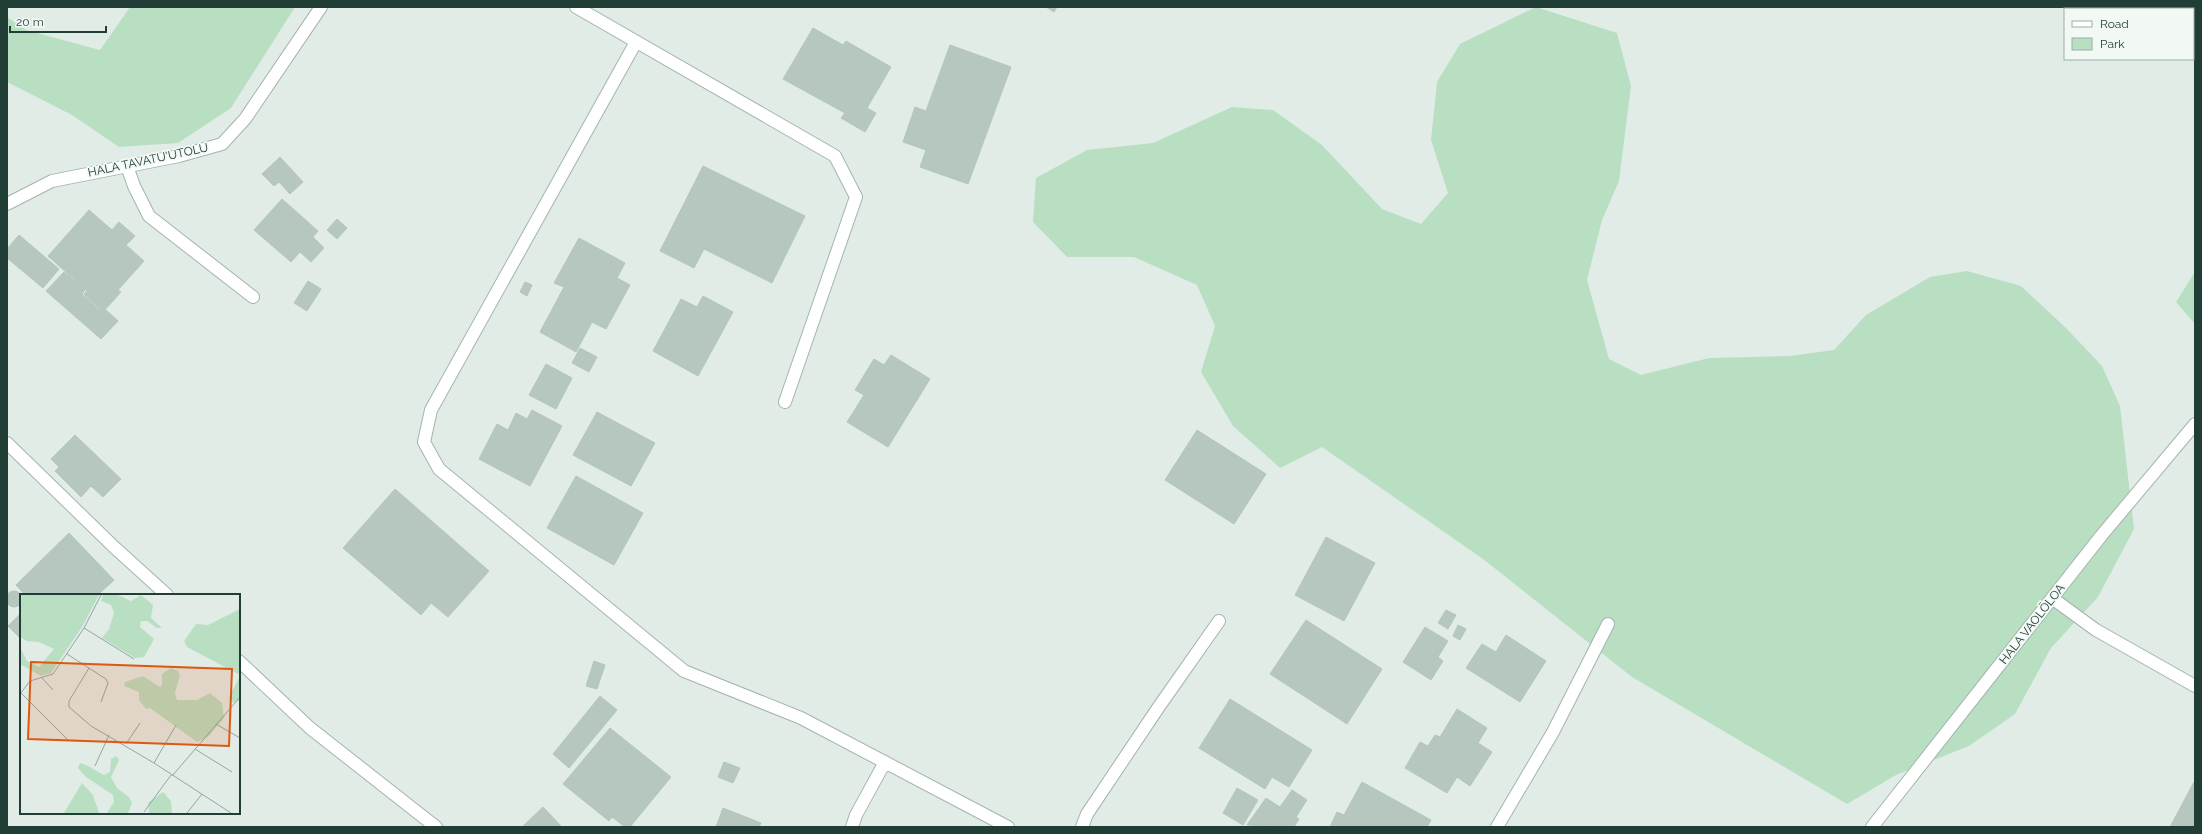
<svg xmlns="http://www.w3.org/2000/svg" width="2202" height="834" font-family="Raleway,sans-serif">
  <style>
    .green { fill: #b9dfc2 }
    .building { fill: #b6c7c0; stroke: #b3c6be }
    .lines { fill: none; stroke-linecap: round; stroke-linejoin: round }
    .minor-casing { stroke: #a3b4ae; stroke-width: 14 }
    .minor { stroke: #fff; stroke-width: 12 }
    .labels { text-anchor: middle; dominant-baseline: central; stroke-width: 3.5; stroke-linejoin: round; paint-order: stroke }
    .street-label { font-size: 12px; fill: #203e35; stroke: #f2f9f5 }
    .inset-road { fill: none; stroke: #94a6a0; stroke-width: 1 }
    .view { fill: #de580e; fill-opacity: 0.15; stroke: #de580e; stroke-width: 2 }
    .inset-edge { fill: none; stroke: #203e35; stroke-width: 2 }
  </style>
  <rect width="100%" height="100%" fill="#e1ece7"/>
  <path class="green" d="M130,7H295L231,108L178,143L119,147L72,115L7,82V17L26,30L100,50Z
    M1536,7L1617,33L1631,86L1619,181L1602,220L1587,280L1609,359L1641,375L1709,358L1790,356L1834,350L1866,315L1930,277L1967,271L2021,286L2067,329L2102,366L2120,406L2134,529L2098,597L2051,648L2015,714L1969,746L1896,775L1847,804L1632,677L1483,559L1322,447L1280,468L1233,426L1201,372L1215,326L1197,285L1134,257H1067L1033,222L1036,178L1087,150L1153,143L1232,107L1273,110L1322,145L1382,209L1421,224L1448,193L1431,140L1437,82L1460,44Z
    M2195,272V324L2176,302Z"/>
  <path class="building" d="M1046,7H1057L1054,12Z
    M813,28L843,45L846,41L891,67L867,108L876,113L865,132L841,118L845,113L783,79Z
    M950,45L1011,67L968,184L920,167L926,150L903,142L915,107L926,111Z
    M280,157L303,182L290,194L279,182L274,186L262,174Z
    M703,166L805,216L772,283L704,249L694,268L660,251Z
    M282,199L318,231L313,237L324,248L311,262L300,252L291,262L254,230Z
    M89,210L112,230L119,222L135,236L126,245L144,261L118,290L121,292L103,312L84,294L87,291L48,256Z
    M337,219L347,228L337,239L327,230Z
    M19,235L59,269L43,288L7,258V249Z
    M579,238L625,263L617,278L630,285L606,329L592,322L576,352L540,332L564,287L554,283Z
    M64,272L85,290L82,294L103,313L106,310L118,321L101,339L46,291Z
    M308,281L321,289L307,311L294,303Z
    M525,282L532,285L527,296L520,292Z
    M703,296L733,312L698,376L653,351L681,299L697,307Z
    M580,348L597,357L589,372L572,363Z
    M891,355L930,379L888,447L847,422L864,395L855,390L874,359L884,365Z
    M546,364L572,378L556,409L529,395Z
    M532,410L562,426L530,486L479,459L497,424L508,430L516,413L527,419Z
    M597,412L655,443L631,486L573,455Z
    M1197,430L1266,474L1234,524L1165,480Z
    M75,435L121,479L103,497L91,486L81,497L55,471L59,467L51,459Z
    M576,476L643,513L614,565L547,528Z
    M395,489L489,571L448,617L431,603L421,615L343,548Z
    M69,533L114,580L100,593L101,595H25L16,585Z
    M1326,537L1375,563L1344,621L1295,595Z
    M6 599a8 8 0 1 1 16 0a8 8 0 1 1-16 0Z
    M1446,610L1456,615L1448,629L1438,623Z
    M20,614L21,637L20,638L8,626Z
    M1306,620L1382,669L1347,724L1270,674Z
    M1458,625L1466,629L1460,640L1453,636Z
    M1425,627L1448,641L1438,657L1443,661L1431,680L1403,662Z
    M1506,635L1546,661L1520,702L1466,668L1482,644L1496,652Z
    M594,661L605,665L597,689L586,686Z
    M600,696L617,710L569,768L553,754Z
    M1230,699L1312,750L1289,787L1272,777L1265,789L1199,748Z
    M1457,709L1487,728L1478,743L1492,752L1470,786L1457,777L1447,793L1405,768L1420,742L1428,746L1435,735L1440,737Z
    M610,728L671,777L630,827H625L612,817L609,821L563,784Z
    M724,762L740,768L733,783L718,777Z
    M2195,780V827H2170Z
    M1362,782L1431,820L1427,827H1330L1337,812L1344,815Z
    M1237,788L1258,800L1243,825L1223,813Z
    M1292,790L1307,800L1296,817L1299,819L1294,827L1247,825L1266,798L1280,807Z
    M543,807L562,827H522Z
    M723,808L761,823L759,827H716Z"/>
  <g class="lines">
    <g class="minor-casing">
      <path id="minor" d="M576,7L835,156L856,197L785,402
        M636,42L431,410L424,442L439,469L684,671L801,718L1008,827
        M127,166L134,186L149,216L253,297
        M7,204L52,181L179,156L222,144L245,119L321,7
        M7,443L114,547L167,595
        M2052,598L2096,630L2195,686
        M239,661L310,728L436,827
        M852,827L856,815L885,762
        M1082,827L1087,814L1158,708L1219,621
        M1497,827L1553,732L1608,624
        M1872,827L2101,536L2195,424"/>
    </g>
    <use href="#minor" class="minor"/>
  </g>
  <g class="labels">
    <g class="street-label">
      <text transform="translate(148 160) rotate(-12)">HALA TAVATU'UTOLU</text>
      <text transform="translate(2032 624) rotate(-52)">HALA VAOLŌLOA</text>
    </g>
  </g>
  <g transform="translate(20 594)">
    <rect width="220" height="220" fill="#e1ece7"/>
    <path d="M1,1H79L62,33L31,79L21,82L2,71L0,75V53L7,67L19,73L34,55L19,48L7,47L0,43ZM83,1H98L111,7L121,1L133,11L131,24L142,34H137L127,27H121L120,33L134,45L124,63L115,64L82,44L89,35L94,19L91,11L81,7ZM220,15V81L167,53L164,47L176,30L188,31ZM151,74L158,77L160,81L155,99L157,106H177L190,99L202,109L204,124L188,143L177,148L130,114L126,115L119,106V98L104,92L105,88L123,82L140,93L142,91V80ZM220,82V106L213,109L209,103ZM96,162L99,166L91,183L97,194L109,203L112,209L108,219H87L94,208L93,201L66,183L58,174L60,169L66,171L84,181L90,178L91,165ZM62,189L73,201L79,219H44ZM143,198L151,207L152,219H129L128,209Z" fill="#b9dfc2"/>
    <path class="inset-road" d="M64,34L114,65M47,60L86,85L88,89L81,108M69,74L49,107V113L71,132L134,169M22,84L33,96M1,99L48,146M0,100L10,87L33,80L64,34L81,1M196,130L220,144M156,131L134,169L211,219M106,150L120,129M175,155L212,178M75,172L89,141M152,182L220,103M124,218L151,181M167,219L182,200"/>
    <path class="view" d="M11,68L212,75L209,152L8,145Z"/>
    <rect width="220" height="220" class="inset-edge"/>
  </g>
  <rect width="2202" height="834" fill="none" stroke="#203e35" stroke-width="16"/>
  <rect x="2064" y="8" width="130" height="52" fill="#f2f9f5" stroke="#9eaea8"/>
  <rect x="2072" y="21" width="20" height="6" fill="#ffffff" stroke="#9eaea8"/>
  <text x="2100" y="28" font-size="12" fill="#203e35">Road</text>
  <rect x="2072" y="38" width="20" height="12" fill="#b9dfc2" stroke="#9eaea8"/>
  <text x="2100" y="48" font-size="12" fill="#203e35">Park</text>
  <path d="M10 26v6h96v-6" fill="none" stroke="#203e35" stroke-width="2"/>
  <text x="16" y="26" font-size="12" fill="#203e35" stroke="#f2f9f5" stroke-width="3" paint-order="stroke">20 m</text>
</svg>
